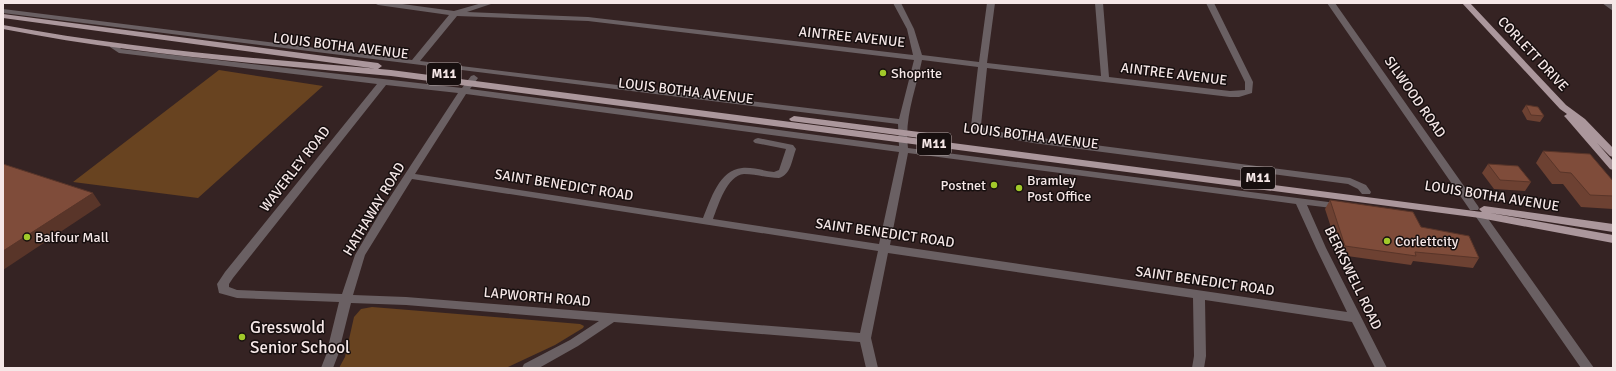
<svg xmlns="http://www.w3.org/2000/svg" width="1616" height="371" font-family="Signika,sans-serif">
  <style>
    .green { fill: #684320 }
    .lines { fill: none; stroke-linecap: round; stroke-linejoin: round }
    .minor { fill: #6a6063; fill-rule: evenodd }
    .major { fill: #ab979c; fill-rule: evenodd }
    .wall { fill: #6d4132 }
    .shaded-wall { fill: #593529 }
    .building { fill: #7f4c3a; stroke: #593529 }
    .poi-dot { fill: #a1c92a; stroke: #170f0f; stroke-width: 1.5 }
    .labels { text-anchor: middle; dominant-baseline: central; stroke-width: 3; stroke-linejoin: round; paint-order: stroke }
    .shield { fill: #170f0f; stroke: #b2a6a6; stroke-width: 1 }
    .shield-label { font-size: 13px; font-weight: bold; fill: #f5e7e7 }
    .street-label { font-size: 14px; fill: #f5e7e7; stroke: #170f0f }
    .poi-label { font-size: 14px; fill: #f5e7e7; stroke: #170f0f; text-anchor: start }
    .near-poi-label { font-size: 17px; fill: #f5e7e7; stroke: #170f0f; text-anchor: start }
  </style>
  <rect width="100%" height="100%" fill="#352323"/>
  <path class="green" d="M219,70L323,86L198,198L73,182Z
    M372,307L580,324L584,326L583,328L555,345L506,368H339L345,357L354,317L361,309Z"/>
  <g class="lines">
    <path class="minor" d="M374,3H395L454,11L482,3H494L467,12L588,17L913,55L907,29L893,3H901L914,29L922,55L979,62L987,3H995L987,63L1101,76L1095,3H1103L1109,77L1230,91L1245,90V82L1206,3H1214L1253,82L1252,93L1239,97H1230L987,68L981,125L987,130L1033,137L1350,178L1366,185L1371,192L1370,194H1362L1358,189L1348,184L1033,143L981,134L971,126L978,67L922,60C916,89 904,118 908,148L1344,204L1345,206L1340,209L1307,205L1326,248L1387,368H1375L1352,322L1205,300L1206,356L1204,368H1192L1194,356L1193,298L888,253L871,338L878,368H866L860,342L614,322L578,346L539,368H522L524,364L570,340L599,321L406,305L351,303L338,355L333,368H321L326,355L339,302L237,298L219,293L217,284L225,272L377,84L119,53L110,47V43H116L121,49L462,88L471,76L474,75L478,78L470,89L899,146L898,124L3,13V9L412,60L449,15L378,5ZM457,16L588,21L914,60L899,119L420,61ZM386,85L458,93L379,214L355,255L342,294L237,290L229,287V284L233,278ZM466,94L899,152L879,244L713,219C718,206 727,175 744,174C756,174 767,178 779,178C791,175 792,159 796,149L793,145L758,138L755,139L753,141L755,143L786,149L779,170L774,172C764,171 753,167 742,168C719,170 711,199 703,218L415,174ZM908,153L1296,204L1316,248L1347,312L890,245ZM412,179L878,251L860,333L406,297L353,295L365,255Z
      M1327,3H1335L1478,206L1479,208L1478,210H1470Z
      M1602,3H1611L1613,5V11Z
      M1480,212L1484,213L1594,368H1581L1476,217L1475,215Z"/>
    <path class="major" d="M1462,3H1470L1566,105L1585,119L1613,148V157L1610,156L1597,143L1613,161V170L1610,169L1566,118L1564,116L1567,114L1560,109Z
      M3,14L378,63L382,66L378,69L3,18Z
      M3,25C131,49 261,59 391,70L1482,212L1479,209L1484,206L1613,224V232L1490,213L1613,235V243L1480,218L391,76C261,64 131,54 3,29Z
      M794,116L935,134L940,137L935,140L791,121L789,119Z"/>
  </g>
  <path class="wall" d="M1526,105L1544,116L1540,122L1527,120L1522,111Z
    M1543,151L1613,181V209L1581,207L1563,184H1552L1536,163Z
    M1488,164L1531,182L1525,191L1494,189L1482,173Z
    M1330,200L1479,258L1473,268L1413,261L1411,265L1340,255L1325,209Z"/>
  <path class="shaded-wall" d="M93,193L101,205L3,270V251Z"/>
  <path class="building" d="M1526,105L1538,107L1544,116L1531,115Z
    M1543,151L1590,154L1613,181V196L1590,195L1571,173L1560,172Z
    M3,164L93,193L3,251Z
    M1488,164L1518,166L1531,182L1500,180Z
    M1330,200L1413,212L1421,227L1469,236L1479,258L1415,252L1416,256L1345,246Z"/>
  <g class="poi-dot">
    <circle cx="883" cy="73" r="4"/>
    <circle cx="994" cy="185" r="4"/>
    <circle cx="1019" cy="188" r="4"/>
    <circle cx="27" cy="237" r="4"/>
    <circle cx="1387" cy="241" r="4"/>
    <circle cx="242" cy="337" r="4"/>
  </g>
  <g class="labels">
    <g class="shield">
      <rect x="427" y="63" width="34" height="22" rx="3"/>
      <rect x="917" y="133" width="34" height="22" rx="3"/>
      <rect x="1241" y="167" width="34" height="22" rx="3"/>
    </g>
    <g class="shield-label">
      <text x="444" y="74">M11</text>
      <text x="934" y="144">M11</text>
      <text x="1258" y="178">M11</text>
    </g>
    <g class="street-label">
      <text transform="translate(852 37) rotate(6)">AINTREE AVENUE</text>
      <text transform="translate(341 46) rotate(7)">LOUIS BOTHA AVENUE</text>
      <text transform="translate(1533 54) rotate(47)">CORLETT DRIVE</text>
      <text transform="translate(1174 74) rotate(7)">AINTREE AVENUE</text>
      <text transform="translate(686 91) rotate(7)">LOUIS BOTHA AVENUE</text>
      <text transform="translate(1415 97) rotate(55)">SILWOOD ROAD</text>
      <text transform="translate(1031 136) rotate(7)">LOUIS BOTHA AVENUE</text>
      <text transform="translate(295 169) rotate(-52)">WAVERLEY ROAD</text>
      <text transform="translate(564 185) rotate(9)">SAINT BENEDICT ROAD</text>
      <text transform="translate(1492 196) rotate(9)">LOUIS BOTHA AVENUE</text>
      <text transform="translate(374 209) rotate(-59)">HATHAWAY ROAD</text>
      <text transform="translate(885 233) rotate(8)">SAINT BENEDICT ROAD</text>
      <text transform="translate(1353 278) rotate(64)">BERKSWELL ROAD</text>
      <text transform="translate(1205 281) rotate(8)">SAINT BENEDICT ROAD</text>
      <text transform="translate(537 297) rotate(5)">LAPWORTH ROAD</text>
    </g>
    <g class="poi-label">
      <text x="891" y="73">Shoprite</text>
      <text x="1027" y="180">Bramley<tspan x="1027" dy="16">Post Office</tspan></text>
      <text x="986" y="185" text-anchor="end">Postnet</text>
      <text x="35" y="237">Balfour Mall</text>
      <text x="1395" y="241">Corlettcity</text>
    </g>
    <g class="near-poi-label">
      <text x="250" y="327">Gresswold<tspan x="250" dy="20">Senior School</tspan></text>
    </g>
  </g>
  <rect width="1616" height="371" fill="none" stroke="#f5e7e7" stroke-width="8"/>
</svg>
